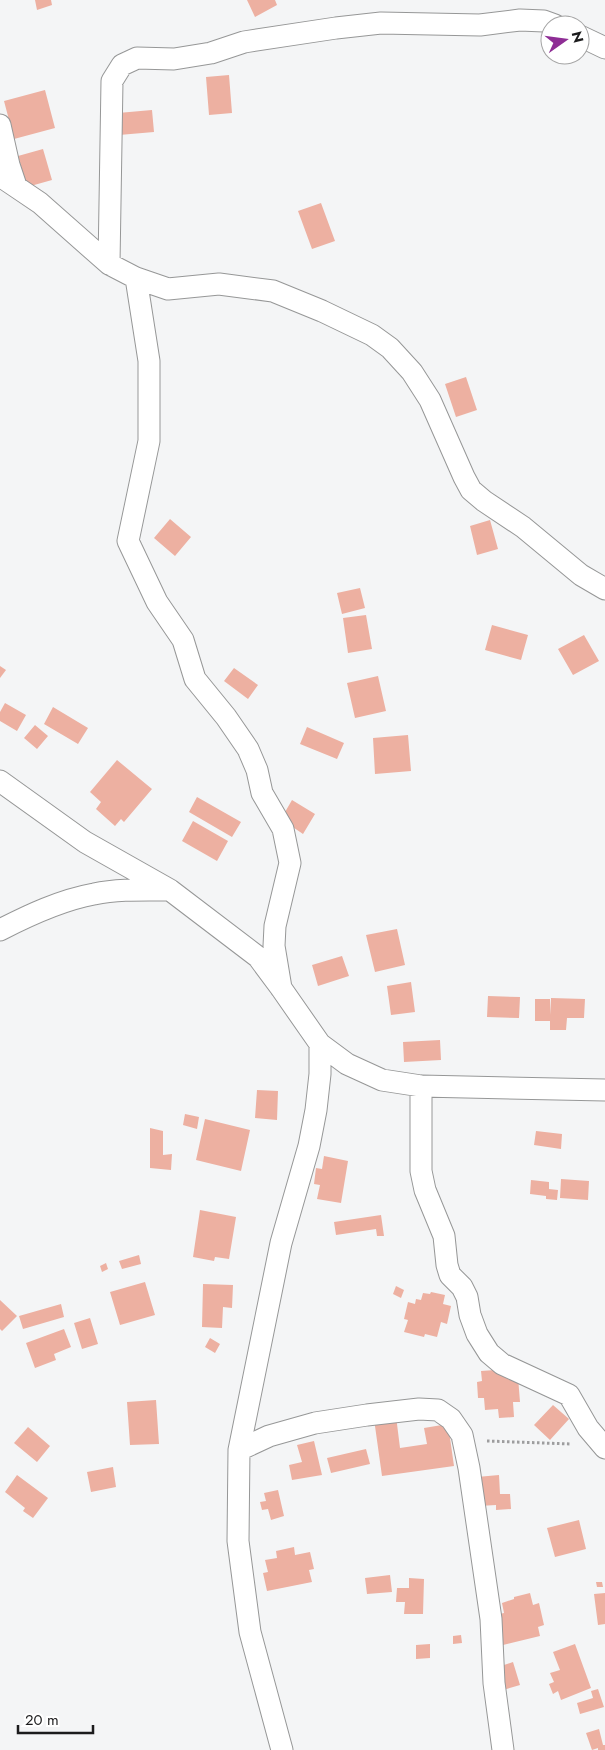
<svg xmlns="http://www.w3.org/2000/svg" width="605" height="1750" font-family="Jost,sans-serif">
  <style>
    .building { fill: #edb0a1 }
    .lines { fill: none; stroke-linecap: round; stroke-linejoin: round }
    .minor-casing { stroke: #969797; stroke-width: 23 }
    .path { stroke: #9d9d9e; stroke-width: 3; stroke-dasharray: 2.5 2.5; stroke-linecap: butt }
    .minor { stroke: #fff; stroke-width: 21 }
  </style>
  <rect width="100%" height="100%" fill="#f4f5f6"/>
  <path class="building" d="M35,0H51L52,5L37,10Z
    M247,0H275L277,5L255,17Z
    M229,75L232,113L209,115L206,77Z
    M45,90L55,128L14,139L4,101Z
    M152,110L154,132L119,135L118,113Z
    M43,149L52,180L27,187L18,156Z
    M321,203L335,241L312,249L298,211Z
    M466,377L477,410L456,417L445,384Z
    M170,519L191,537L175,556L154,538Z
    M490,520L498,549L477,555L470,526Z
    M360,588L365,608L342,614L337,593Z
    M366,615L372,649L348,653L343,618Z
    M492,625L528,635L521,660L485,650Z
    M584,635L599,661L573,675L558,649Z
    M0,666L6,670L0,678Z
    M234,668L258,685L248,699L224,681Z
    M378,676L386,711L355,718L347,683Z
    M5,703L26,715L17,731L0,721V712Z
    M53,707L88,728L78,744L44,724Z
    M35,725L48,736L37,749L24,738Z
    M307,727L344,743L337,759L300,744Z
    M408,735L411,771L375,774L373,738Z
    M117,760L152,789L124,822L121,819L115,826L96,809L101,802L90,792Z
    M197,797L241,822L232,837L189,812Z
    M292,800L315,814L303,834L281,819Z
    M193,821L228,841L217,861L182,841Z
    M397,929L405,965L375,972L366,935Z
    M342,956L349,976L318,986L312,965Z
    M411,982L415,1012L391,1015L387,986Z
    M488,996L520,997L519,1018L487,1017Z
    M551,998L585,999L584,1018H567L566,1030H550V1021H535V999H550L551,1015Z
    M440,1040L441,1060L404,1062L403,1042Z
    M257,1090L278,1091L277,1120L255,1118Z
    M185,1114L199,1117L197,1129L183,1125Z
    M205,1119L250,1130L241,1171L196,1160Z
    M150,1128L163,1131V1155L172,1154L171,1170L150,1168Z
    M536,1131L562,1134L561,1149L534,1145Z
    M324,1156L348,1161L341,1203L317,1199L320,1185L314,1184L316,1168L322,1169Z
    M561,1179L589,1181L588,1200L560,1198Z
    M531,1180L549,1182V1189L558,1190L557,1200L546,1199V1196L530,1194Z
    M200,1210L236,1217L229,1259L215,1257L214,1261L193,1257Z
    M381,1215L384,1236H377L376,1229L336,1235L334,1222Z
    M139,1255L141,1264L122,1269L119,1261Z
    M106,1263L108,1269L102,1272L100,1266Z
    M145,1282L155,1315L120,1325L110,1292Z
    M203,1284L233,1285L232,1308L223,1307L222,1328L202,1327Z
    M396,1286L404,1290L401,1298L393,1294Z
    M431,1292L445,1295L443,1304L451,1306L447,1324L441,1322L437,1337L425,1334L424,1337L404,1332L408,1320L404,1319L408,1302L415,1304L416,1299L421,1300L423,1293L430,1294Z
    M0,1300L17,1316L2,1331L0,1329Z
    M61,1304L64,1317L23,1329L19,1316Z
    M90,1318L98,1344L82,1349L74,1323Z
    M64,1329L71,1347L54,1354L56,1360L35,1368L26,1343Z
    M210,1338L220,1344L215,1353L205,1347Z
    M509,1369L518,1377L520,1402H513L514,1417L499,1418L498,1409L485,1410L484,1398H478L477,1382L482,1381L481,1371Z
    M156,1400L159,1444L130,1445L127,1402Z
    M553,1405L569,1419L550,1440L534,1425Z
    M396,1416L400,1448L427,1444L424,1428L448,1424L454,1466L382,1476L374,1419Z
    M28,1427L50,1446L37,1462L14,1443Z
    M314,1441L322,1475L292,1480L289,1465L302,1462L297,1445Z
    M366,1449L370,1464L331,1473L327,1458Z
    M113,1467L116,1487L91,1492L87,1472Z
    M17,1475L48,1498L33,1518L23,1511L25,1508L5,1492Z
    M499,1475L500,1494H510L511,1509L496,1510V1505L479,1506L477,1477Z
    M278,1490L284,1516L271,1520L268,1509L262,1510L260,1502L266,1501L264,1493Z
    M579,1520L586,1549L555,1557L547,1528Z
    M294,1547L295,1555L310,1552L314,1569L309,1570L312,1582L267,1591L263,1573L268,1572L265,1560L277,1558L276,1551Z
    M390,1575L392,1592L367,1594L365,1578Z
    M409,1578L424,1579L423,1614H404L405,1602H396L397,1588H409Z
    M596,1582H602L603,1587H597Z
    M530,1593L533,1605L539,1603L544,1625L538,1627L540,1636L503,1645L495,1615L504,1613L502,1603L514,1599V1597Z
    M605,1593V1624L598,1625L594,1594Z
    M461,1635L462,1643L453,1644V1636Z
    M430,1644V1658L416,1659V1645Z
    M575,1644L591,1688L561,1700L558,1691L553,1694L549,1684L554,1682L550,1673L560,1670L553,1652Z
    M513,1662L520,1685L503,1690L501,1666Z
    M598,1689L604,1707L580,1714L577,1703L593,1698L591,1691Z
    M599,1729L603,1745H605V1750H598V1748L592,1750L586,1733Z"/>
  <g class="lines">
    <g class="minor-casing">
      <path id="minor" d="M580,36L605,48
        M0,125L9,165L16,186
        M0,176L40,203L109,264L136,278L168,289L219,284L273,291L322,311L372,335L390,348L412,372L430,400L464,477L471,490L484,501L523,527L581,575L605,589
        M109,264L112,81L122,65L137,58L174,59L211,53L244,42L336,28L381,23L480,25L520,20L544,21L555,25
        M136,278L149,361V441L128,541L157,602L183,640L195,679L226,717L248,749L257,770L262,793L283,829L290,863L275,926L274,946L281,988
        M0,781L85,842L170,890L258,957L281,988L320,1044L347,1064L382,1080L421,1086L605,1090
        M0,930C29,915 61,900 94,894C118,889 143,890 168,890
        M421,1086V1171L425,1190L444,1236L447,1265L450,1275L462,1287L467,1297L470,1315L477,1334L489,1353L502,1364L569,1395L588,1428L605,1448
        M239,1450L269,1436L315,1423L367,1415L419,1409L438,1410L451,1419L462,1435L469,1468L491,1619L494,1683L503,1750
        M282,1750L250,1632L238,1541L239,1450L281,1243L309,1146L316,1110L320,1074V1044"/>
    </g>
    <path class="path" d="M487,1441L571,1444"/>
    <use href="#minor" class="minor"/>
  </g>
  <g transform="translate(565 40) rotate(76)"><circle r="24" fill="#ffffff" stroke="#a4a4a4"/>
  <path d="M0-4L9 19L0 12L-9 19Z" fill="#8e2d95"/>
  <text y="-8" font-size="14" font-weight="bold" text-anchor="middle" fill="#1b1b1c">N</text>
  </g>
  <path d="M18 1725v8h75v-8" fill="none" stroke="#1b1b1c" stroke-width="2.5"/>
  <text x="25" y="1725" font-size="15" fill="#1b1b1c" stroke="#ffffff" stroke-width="4" paint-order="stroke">20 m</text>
</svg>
